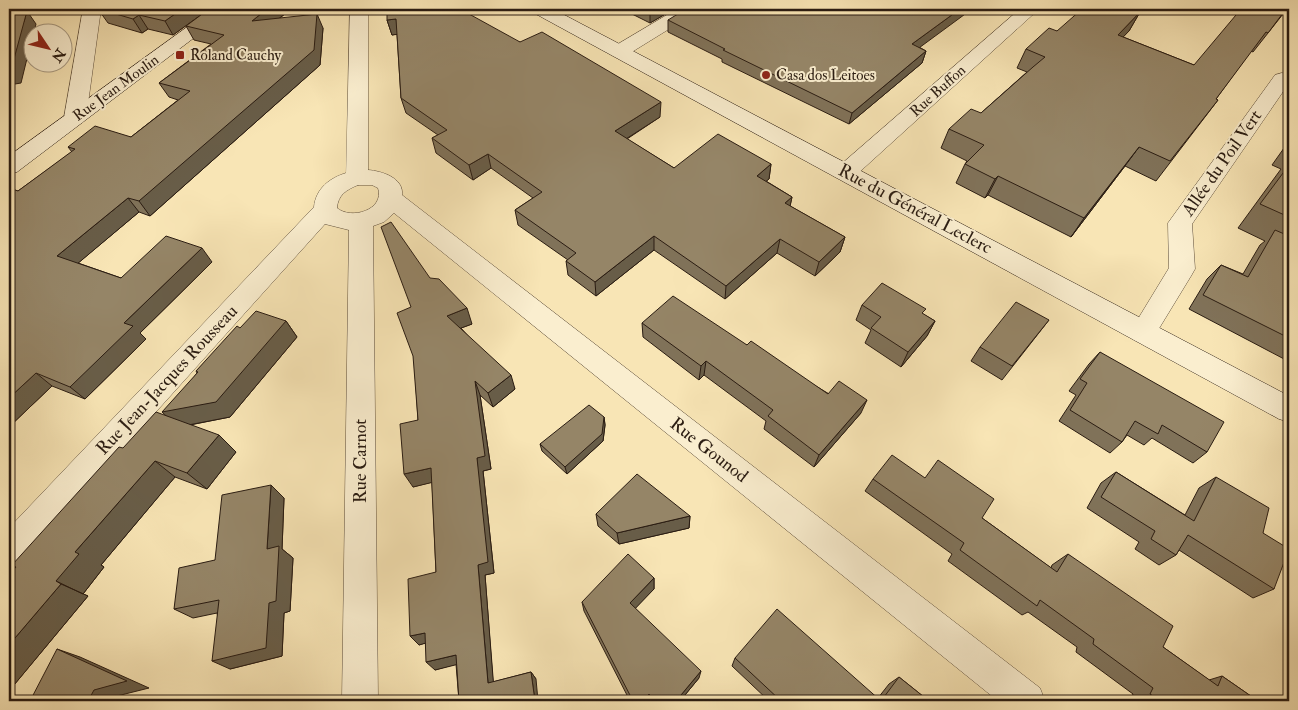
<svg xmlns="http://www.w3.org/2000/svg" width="1298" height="710" font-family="'IM FELL Double Pica',serif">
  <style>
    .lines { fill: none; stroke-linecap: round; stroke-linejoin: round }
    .street-casing { stroke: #5e4e3b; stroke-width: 1 }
    .secondary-casing { stroke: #2a1c12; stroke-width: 1 }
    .street { fill: #faeecf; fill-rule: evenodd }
    .secondary { fill: #faeecf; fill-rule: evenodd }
    .wall { fill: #807259; stroke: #2a1c12 }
    .shaded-wall { fill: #685d48; stroke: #2a1c12 }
    .building { fill: #958567; stroke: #2a1c12 }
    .poi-dot { fill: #8f2418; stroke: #faeecf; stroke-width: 2 }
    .labels { text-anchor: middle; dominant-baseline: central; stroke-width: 4; stroke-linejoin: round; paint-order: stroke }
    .far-poi-label { font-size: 15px; fill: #2a1c12; stroke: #faeecf; text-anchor: start }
    .far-street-label { font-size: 15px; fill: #2a1c12; stroke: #faeecf }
    .street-label { font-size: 18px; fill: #2a1c12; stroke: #faeecf }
  </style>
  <rect width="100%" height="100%" fill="#f8e5b5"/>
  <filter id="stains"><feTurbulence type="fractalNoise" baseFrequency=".004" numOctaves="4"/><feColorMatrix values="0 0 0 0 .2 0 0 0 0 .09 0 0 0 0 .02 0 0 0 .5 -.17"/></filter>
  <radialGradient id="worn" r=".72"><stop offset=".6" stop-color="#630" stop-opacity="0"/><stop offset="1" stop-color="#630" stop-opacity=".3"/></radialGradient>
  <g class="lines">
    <g class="street-casing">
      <path id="street" d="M83,9H101L86,118L82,123L75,125L68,123L64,118Z
        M350,9H368V170C382,171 404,178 402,195L1040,688L1045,701H998L394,213L384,222L373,226L378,701H342L349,230L325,224L21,562L9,567V528L314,207C316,188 330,178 346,173ZM358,185H372L378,188C385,210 351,220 337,208C338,195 346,190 358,185Z
        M677,9H698L695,13L627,55L620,57L613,55L610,51L613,47Z
        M1020,9H1039L854,177L846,180L838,177L835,172L838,167Z
        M1282,73L1289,75V83L1192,224L1195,269L1191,276L1152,340L1143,343L1134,340L1130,332L1169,268L1168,223L1275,75Z"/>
    </g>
    <g class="secondary-casing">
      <path id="secondary" d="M212,9H232L17,172L9,174V156Z
        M531,9H553L1289,396V422L1279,419L534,13Z"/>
    </g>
    <use href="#street" class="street"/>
    <use href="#secondary" class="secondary"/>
  </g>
  <path class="wall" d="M98,9H209L173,35L148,29L142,33L108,23Z
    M291,9L280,18L323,28L320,65L150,216L139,212L78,263L121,278L212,262L140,333L146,339L85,399L52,386L9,427V190L18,191L72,152L68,147L131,137L178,100L169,97L159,83L211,44L194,40L186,26Z
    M622,9H674L650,23Z
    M973,9H988L983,13Z
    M1287,9L1253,52L1251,51L1216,99L1218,100L1156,181L1125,166L1071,237L988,195L985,198L956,183L965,164L967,161L941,148L949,129L981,113L1027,72L1017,68L1026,49L1057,31L1136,11L1140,12L1129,31L1123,37L1194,65Z
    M719,11L919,47L926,51L922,63L849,124L722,62V59L668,32V20Z
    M387,20L520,42L660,117L627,139L674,168L771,164L769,179L766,181L792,197L790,206L845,237L840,252L815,276L777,253L725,299L654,250L596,296L568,275L566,261L568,260L518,225L515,210L533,198L491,168L473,180L436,153L432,138L438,135L406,113L401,98L397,34L392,35Z
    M1289,141V357L1286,360L1189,309L1207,279L1221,265L1243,274L1260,245L1265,241L1238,228L1281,169L1272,165Z
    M862,305L923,314L935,321L927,336L901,367L865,343L871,330L856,320Z
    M411,307L472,324L461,328L515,389L493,407L480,395L491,469L483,471L494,573L485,575L493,682L531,672L536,679L459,701L456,664L435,670L425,643L419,645L436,572L432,482L413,487L418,420Z
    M1049,320L1002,380L971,361L980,347Z
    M286,321L297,337L230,417L190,425L236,452L207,489L175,477L101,565L104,567L83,594L88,596L9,691V575L123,448L166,416L197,373L196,371L240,328Z
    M642,323L747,345L861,413L814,467L764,429L766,421L704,375L699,380L643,337Z
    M1100,352L1207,452L1193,463L1152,438L1144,445L1127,435L1122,442L1110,453L1059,421L1076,395L1069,391L1089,364Z
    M604,417L605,425L603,441L567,474L542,451L540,444Z
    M1116,472L1185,515L1199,488L1216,477L1263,533L1274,589L1253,598L1179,550L1176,555L1159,565L1135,549L1139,542L1087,508L1101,483Z
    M873,479L982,518L1051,568L1052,565L1068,554L1163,647L1209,680L1222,676L1258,701H1130L1133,694L1076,652L1077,647L1028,612L1022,615L948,561L952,554L865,491Z
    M284,498L282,549L293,558L290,611L284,613L282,656L230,669L217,613L193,618L174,609L215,560Z
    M596,514L690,516L689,528L619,544L598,526Z
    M654,578V589L635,608L699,678L680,701H650L649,700L648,701H630L584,611L582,602Z
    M735,658L878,698L889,684L899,677L929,701H769L732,666Z"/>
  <path class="shaded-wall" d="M14,9H20L24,22L27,11L36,24L34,32H32V38L21,83L9,85V71L16,13Z
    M182,9H209L173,35L165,21Z
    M267,9H291L258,35L252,21Z
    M658,9H674L650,23V14Z
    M960,9H972L908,56L912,44Z
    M1140,12L1129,31L1107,54L1118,35Z
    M317,14L323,28L320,65L150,216L139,201Z
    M139,15L148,29L142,33L133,19Z
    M396,19L400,34L392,35L387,20Z
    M926,51L922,63L849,124L852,113Z
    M661,102L660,117L615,146V131Z
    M1139,147L1125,166L1071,237L1084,218Z
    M488,154L491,168L473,180L469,165Z
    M771,164L769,179L754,191L757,176Z
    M998,176L988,195L985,198L995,179Z
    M792,197L789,211L785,203Z
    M128,198L139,212L70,270L57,256Z
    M654,236V250L596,296L595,282Z
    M845,237L840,252L815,276L819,262Z
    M780,239L777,253L725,299L726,286Z
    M202,248L212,262L140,333L146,339L85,399L70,387L124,323Z
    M467,308L472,324L453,331L447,316Z
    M286,321L297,337L230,417L178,427L162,412Z
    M935,321L927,336L901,367L908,352Z
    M706,361L704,375L699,380L701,366Z
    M36,373L52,386L9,427V398Z
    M511,375L515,389L493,407L488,393Z
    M475,381L480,395L491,469L483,471L494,573L485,575L494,690L488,683L478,565L477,458Z
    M867,400L861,413L814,467L819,455Z
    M604,417L605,425L603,441L567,474L565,467Z
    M219,435L236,452L207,489L187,473Z
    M155,461L175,477L101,565L104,567L83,594L56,581L75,552Z
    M431,468L438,481L413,487L404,474Z
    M271,485L284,498L282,549L293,558L290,611L284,613L282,656L230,669L212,661L267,549Z
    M690,516L689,528L619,544L617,533Z
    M654,578V589L631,613L630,603Z
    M61,584L88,596L9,691V645Z
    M425,633L433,641L419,645L410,636Z
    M57,649L80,657L149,688L117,696L114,701H88Z
    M456,655L463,663L435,670L426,662Z
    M701,671L699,678L680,701H676Z
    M531,672L536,679L538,701H535Z
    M649,694V700L648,701H642Z"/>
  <path class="building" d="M9,9H14L16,13L27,11L11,70L9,71Z
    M99,9H182L165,21L139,15L133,19Z
    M209,9H267L252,21L317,14L314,50L139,201L128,198L57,256L121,278L166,236L202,248L124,323L133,326L70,387L36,373L9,398V190L10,188L18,191L75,149L68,147L95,126L131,137L190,91L159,83L224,35L186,26Z
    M387,9H460L520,42L542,32L661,102L615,131L674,168L718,134L771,164L757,176L792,197L785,203L845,237L819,262L780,239L726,286L654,236L595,282L566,261L576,253L515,210L542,192L488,154L469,165L432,138L447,130L401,98L396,19L387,20Z
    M640,9H658L650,14Z
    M686,9H714L719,11L723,9H960L912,44L926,51L852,113L723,50L725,49L668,20Z
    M1082,9H1133L1140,12L1118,35L1194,65L1241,9H1286L1268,33L1266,32L1216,99L1218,100L1170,161L1139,147L1084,218L998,176L995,179L965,164L984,145L949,129L971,109L981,113L1033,67L1045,57L1026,49L1049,28L1057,31Z
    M1289,165V217L1260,204Z
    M391,222L430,278L439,279L467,308L447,316L511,375L488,393L475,381L485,456L477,458L488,562L478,565L488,683L531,672L535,701H459L456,655L426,662L425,633L410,636L408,579L436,572L431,468L404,474L400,424L418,420L413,356L397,313L411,307L381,227Z
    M1275,230L1289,236V338L1203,295L1221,265L1248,277Z
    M882,283L926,309L922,313L935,321L908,352L871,328L881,317L862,305Z
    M673,296L747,345L751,341L828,394L839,381L867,400L819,455L768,416L773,410L706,361L701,366L642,323Z
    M1016,302L1049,320L1012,366L980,347Z
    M256,311L286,321L216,402L162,412L198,372L196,371L237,326L240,328Z
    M1100,352L1224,422L1207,452L1162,425L1158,434L1135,421L1122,442L1070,410L1087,383L1080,379Z
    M589,405L604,417L602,434L565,467L540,444Z
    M156,412L219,435L187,473L155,461L75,552L79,554L56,581L61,584L9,645V575L16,567L12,565L119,447L123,448Z
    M892,455L925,478L938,460L994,499L982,518L1057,572L1068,554L1173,626L1163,647L1218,686L1222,676L1258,701H1160L1150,694L1153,688L1093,644L1094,639L1040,600L1037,606L960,550L964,543L873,479Z
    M1116,472L1194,521L1216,477L1269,508L1263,533L1289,549L1274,589L1188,535L1176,555L1151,539L1155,531L1101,497Z
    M637,474L690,516L617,533L596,514Z
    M271,485L267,549L279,546L276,601L269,603L266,648L212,661L219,600L174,609L179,568L215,560L222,495Z
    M628,554L654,578L630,603L701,671L676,701H656L649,694L642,701H633L582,602Z
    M777,609L881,701L899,677L929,701H781L735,658Z
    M57,649L127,681L94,690L88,701H30Z"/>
  <g class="poi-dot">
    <rect x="175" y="50" width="10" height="10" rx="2.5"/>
    <circle cx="766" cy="75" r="5"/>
  </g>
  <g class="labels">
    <g class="far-poi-label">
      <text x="190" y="55">Roland Cauchy</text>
      <text x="776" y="75">Casa dos Leitoes</text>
    </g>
    <g class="far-street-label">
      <text transform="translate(116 88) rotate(-36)">Rue Jean Moulin</text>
      <text transform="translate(938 91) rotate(-42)">Rue Buffon</text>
    </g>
    <g class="street-label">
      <text transform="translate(1222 163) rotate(-55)">Allée du Poil Vert</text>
      <text transform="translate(915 209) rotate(28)">Rue du Général Leclerc</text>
      <text transform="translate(167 380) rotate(-47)">Rue Jean-Jacques Rousseau</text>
      <text transform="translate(709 450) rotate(38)">Rue Gounod</text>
      <text transform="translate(360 461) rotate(-90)">Rue Carnot</text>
    </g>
  </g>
  <rect width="1298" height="710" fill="none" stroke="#f8e5b5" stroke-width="30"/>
  <rect x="10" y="10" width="1278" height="690" fill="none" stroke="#2a1c12" stroke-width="2.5"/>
  <rect x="15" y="15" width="1268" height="680" fill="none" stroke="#2a1c12"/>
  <g transform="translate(48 48) rotate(125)"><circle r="24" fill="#faeecf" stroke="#a79a83"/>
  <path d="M0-4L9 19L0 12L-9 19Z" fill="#8f2418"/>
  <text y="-8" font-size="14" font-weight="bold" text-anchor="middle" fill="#2a1c12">N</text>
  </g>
  <rect width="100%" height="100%" filter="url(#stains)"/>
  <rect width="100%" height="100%" fill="url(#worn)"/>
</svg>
